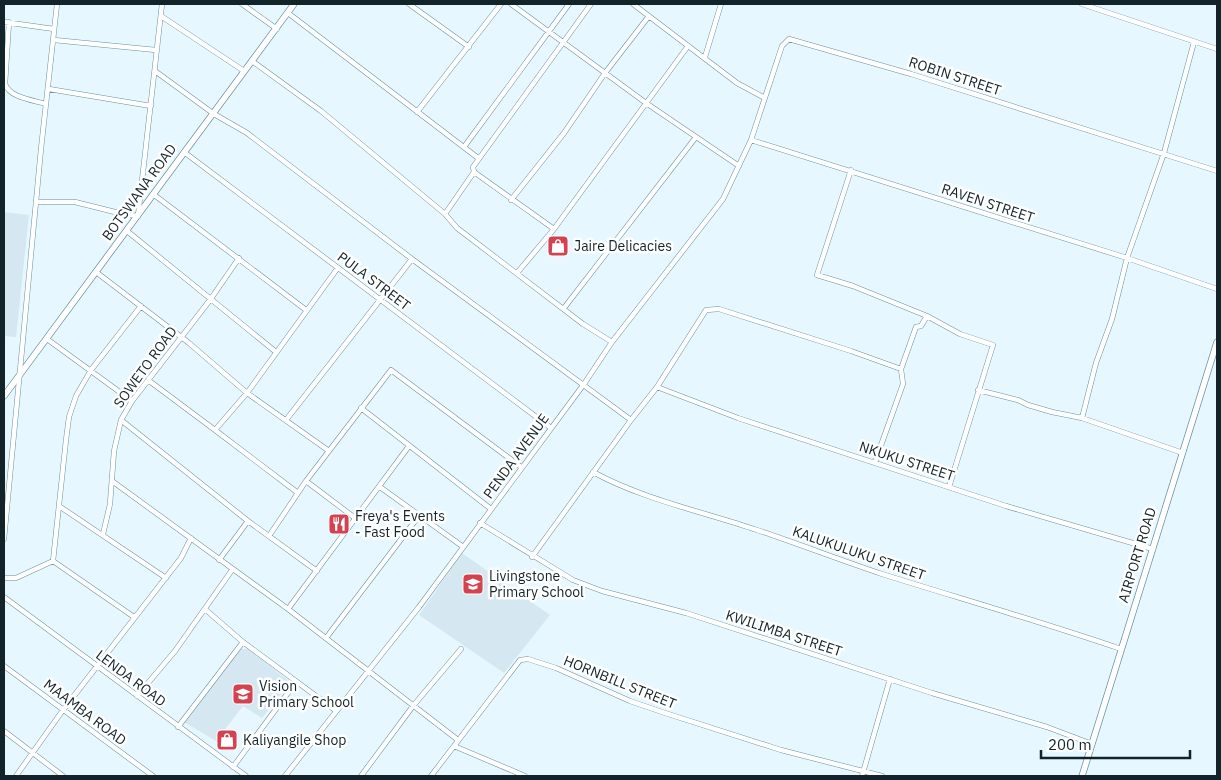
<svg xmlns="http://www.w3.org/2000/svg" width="1221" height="780" font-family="'IBM Plex Sans',sans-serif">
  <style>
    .built { fill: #d5e8f2 }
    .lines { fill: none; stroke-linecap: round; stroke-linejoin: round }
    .street-casing { stroke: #6a91a2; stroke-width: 5.5 }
    .secondary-casing { stroke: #6a91a2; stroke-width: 7 }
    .street { stroke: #fff; stroke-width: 4.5 }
    .secondary { stroke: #fff; stroke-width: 5.5 }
    .labels { text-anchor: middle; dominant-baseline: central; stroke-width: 5; stroke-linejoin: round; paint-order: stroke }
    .street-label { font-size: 14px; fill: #13232a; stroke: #fff }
    .poi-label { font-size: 14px; fill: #13232a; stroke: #fff; text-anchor: start }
  </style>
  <rect width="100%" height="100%" fill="#e7f7ff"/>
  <path class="built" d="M4,212L29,215L16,337L4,336Z
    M462,553L550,615L504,673L419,615Z
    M241,649H249L290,682L262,718L243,706L216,741L184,722Z"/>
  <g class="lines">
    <g class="street-casing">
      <path id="street" d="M242,4L277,29
        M409,4L469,47
        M511,4L646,103L739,166
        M633,4L737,83L763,97
        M1082,4L1217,49
        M288,13L478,158
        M161,16L244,71
        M4,22L54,29
        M9,22L5,84C10,98 33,100 46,104
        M54,40L156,50
        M705,57L721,4
        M252,61L321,111L445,214L457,228L583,324L612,342
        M155,71L214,114L247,133L412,259L631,420
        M49,89L151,106
        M417,112L501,4
        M751,140L1127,258L1217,289
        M464,147L569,4
        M184,152L551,428
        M851,170L817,275L853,286L927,316L960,334L993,345L949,487
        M153,194L306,310
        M511,200L564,133L605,73L649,16
        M37,202H75L123,214L138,216L162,4
        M445,214L474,172
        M554,229L474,172L473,167L591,4
        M127,231L276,352
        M96,272L189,343L247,393L329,451
        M517,273L554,229L688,46
        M564,308L696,137
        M47,339L132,401
        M901,369L916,327L921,326L927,316
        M148,380L215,430
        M657,387L738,418L1006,506L1153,549
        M978,390L1018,400L1028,405L1052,412L1082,418L1183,453
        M361,408L491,509
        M1082,418L1096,363L1112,319L1127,258L1164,153L1194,42
        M121,420L248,521L317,571
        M286,420L412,259
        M593,472C642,499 704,512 757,530C799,544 840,560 882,574C962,599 1042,622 1121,649
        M112,481L288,609L458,740
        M306,481L355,518
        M380,487L462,546
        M298,493L215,430L247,393L337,269
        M59,506L166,578
        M480,523L573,580L602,591L686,613L932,693L1047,727L1092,744
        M103,534L110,504L114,451L121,420L132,401L210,300L239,258
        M269,536L306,481L391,370L521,467
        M4,539L41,149L57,4
        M532,557L631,420L657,387L706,310L719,309L851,351L901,369L903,384L875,462
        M219,560L248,521
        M4,578H16L53,561
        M4,597L246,776
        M288,609L409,446
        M206,610L243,642L335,710
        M134,617L53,561L66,440L69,417L76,396L91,370L141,306
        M326,638L418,517
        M4,666L153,776
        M137,696L175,651L232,570
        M178,727L243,642
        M4,731L63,776
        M454,746L525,776
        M233,767L296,682
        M16,776L63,710L181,558L191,538
        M285,776L419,607L584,384L612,342L723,199L751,140L782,46L789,39L911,74L1217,171
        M361,776L413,706L461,649
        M431,776L520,660L528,659L556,668L630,701L665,713L781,750L882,776
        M862,776L890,679"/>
    </g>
    <g class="secondary-casing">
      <path id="secondary" d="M4,396L294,4
        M1082,776L1217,342"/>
    </g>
    <use href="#street" class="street"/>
    <use href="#secondary" class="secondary"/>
  </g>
  <defs>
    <g id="shop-square" transform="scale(1.125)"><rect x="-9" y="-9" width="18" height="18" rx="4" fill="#d24251" stroke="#fff"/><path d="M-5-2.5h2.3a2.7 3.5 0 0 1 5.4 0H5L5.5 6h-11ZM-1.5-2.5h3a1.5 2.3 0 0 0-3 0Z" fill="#fff"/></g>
    <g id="restaurant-square" transform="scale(1.125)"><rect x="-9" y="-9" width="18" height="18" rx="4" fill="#d24251" stroke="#fff"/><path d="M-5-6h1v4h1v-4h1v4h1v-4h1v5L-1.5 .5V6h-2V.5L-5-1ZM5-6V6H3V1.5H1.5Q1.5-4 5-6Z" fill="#fff"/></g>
    <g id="school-square" transform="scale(1.125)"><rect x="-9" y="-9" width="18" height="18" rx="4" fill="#d24251" stroke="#fff"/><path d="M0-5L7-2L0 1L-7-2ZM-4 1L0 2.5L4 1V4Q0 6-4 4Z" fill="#fff"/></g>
  </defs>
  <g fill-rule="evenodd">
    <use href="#shop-square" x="558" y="246"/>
    <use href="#restaurant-square" x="339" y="524"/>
    <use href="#school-square" x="473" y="584"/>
    <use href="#school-square" x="243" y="694"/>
    <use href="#shop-square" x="227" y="740"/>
  </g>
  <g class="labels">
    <g class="street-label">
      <text transform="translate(955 76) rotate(18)">ROBIN STREET</text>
      <text transform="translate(139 192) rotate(-54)">BOTSWANA ROAD</text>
      <text transform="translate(988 203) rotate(18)">RAVEN STREET</text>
      <text transform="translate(374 281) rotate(37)">PULA STREET</text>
      <text transform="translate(145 367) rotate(-54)">SOWETO ROAD</text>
      <text transform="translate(516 456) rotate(-54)">PENDA AVENUE</text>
      <text transform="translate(907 461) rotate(18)">NKUKU STREET</text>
      <text transform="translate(859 553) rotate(19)">KALUKULUKU STREET</text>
      <text transform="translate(1137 555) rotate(-73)">AIRPORT ROAD</text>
      <text transform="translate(784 633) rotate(18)">KWILIMBA STREET</text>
      <text transform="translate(131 678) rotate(37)">LENDA ROAD</text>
      <text transform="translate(620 682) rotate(22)">HORNBILL STREET</text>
      <text transform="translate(85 712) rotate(37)">MAAMBA ROAD</text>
    </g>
    <g class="poi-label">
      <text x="574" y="246">Jaire Delicacies</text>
      <text x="355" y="516">Freya's Events<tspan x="355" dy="16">- Fast Food</tspan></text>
      <text x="489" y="576">Livingstone<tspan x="489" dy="16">Primary School</tspan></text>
      <text x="259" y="686">Vision<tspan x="259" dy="16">Primary School</tspan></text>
      <text x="243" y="740">Kaliyangile Shop</text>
    </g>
  </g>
  <rect width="1221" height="780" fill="none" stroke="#13232a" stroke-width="10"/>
  <path d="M1041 750v8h149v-8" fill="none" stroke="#13232a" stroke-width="2.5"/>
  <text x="1048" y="750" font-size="15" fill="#13232a" stroke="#ffffff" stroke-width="4" paint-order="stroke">200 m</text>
</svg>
